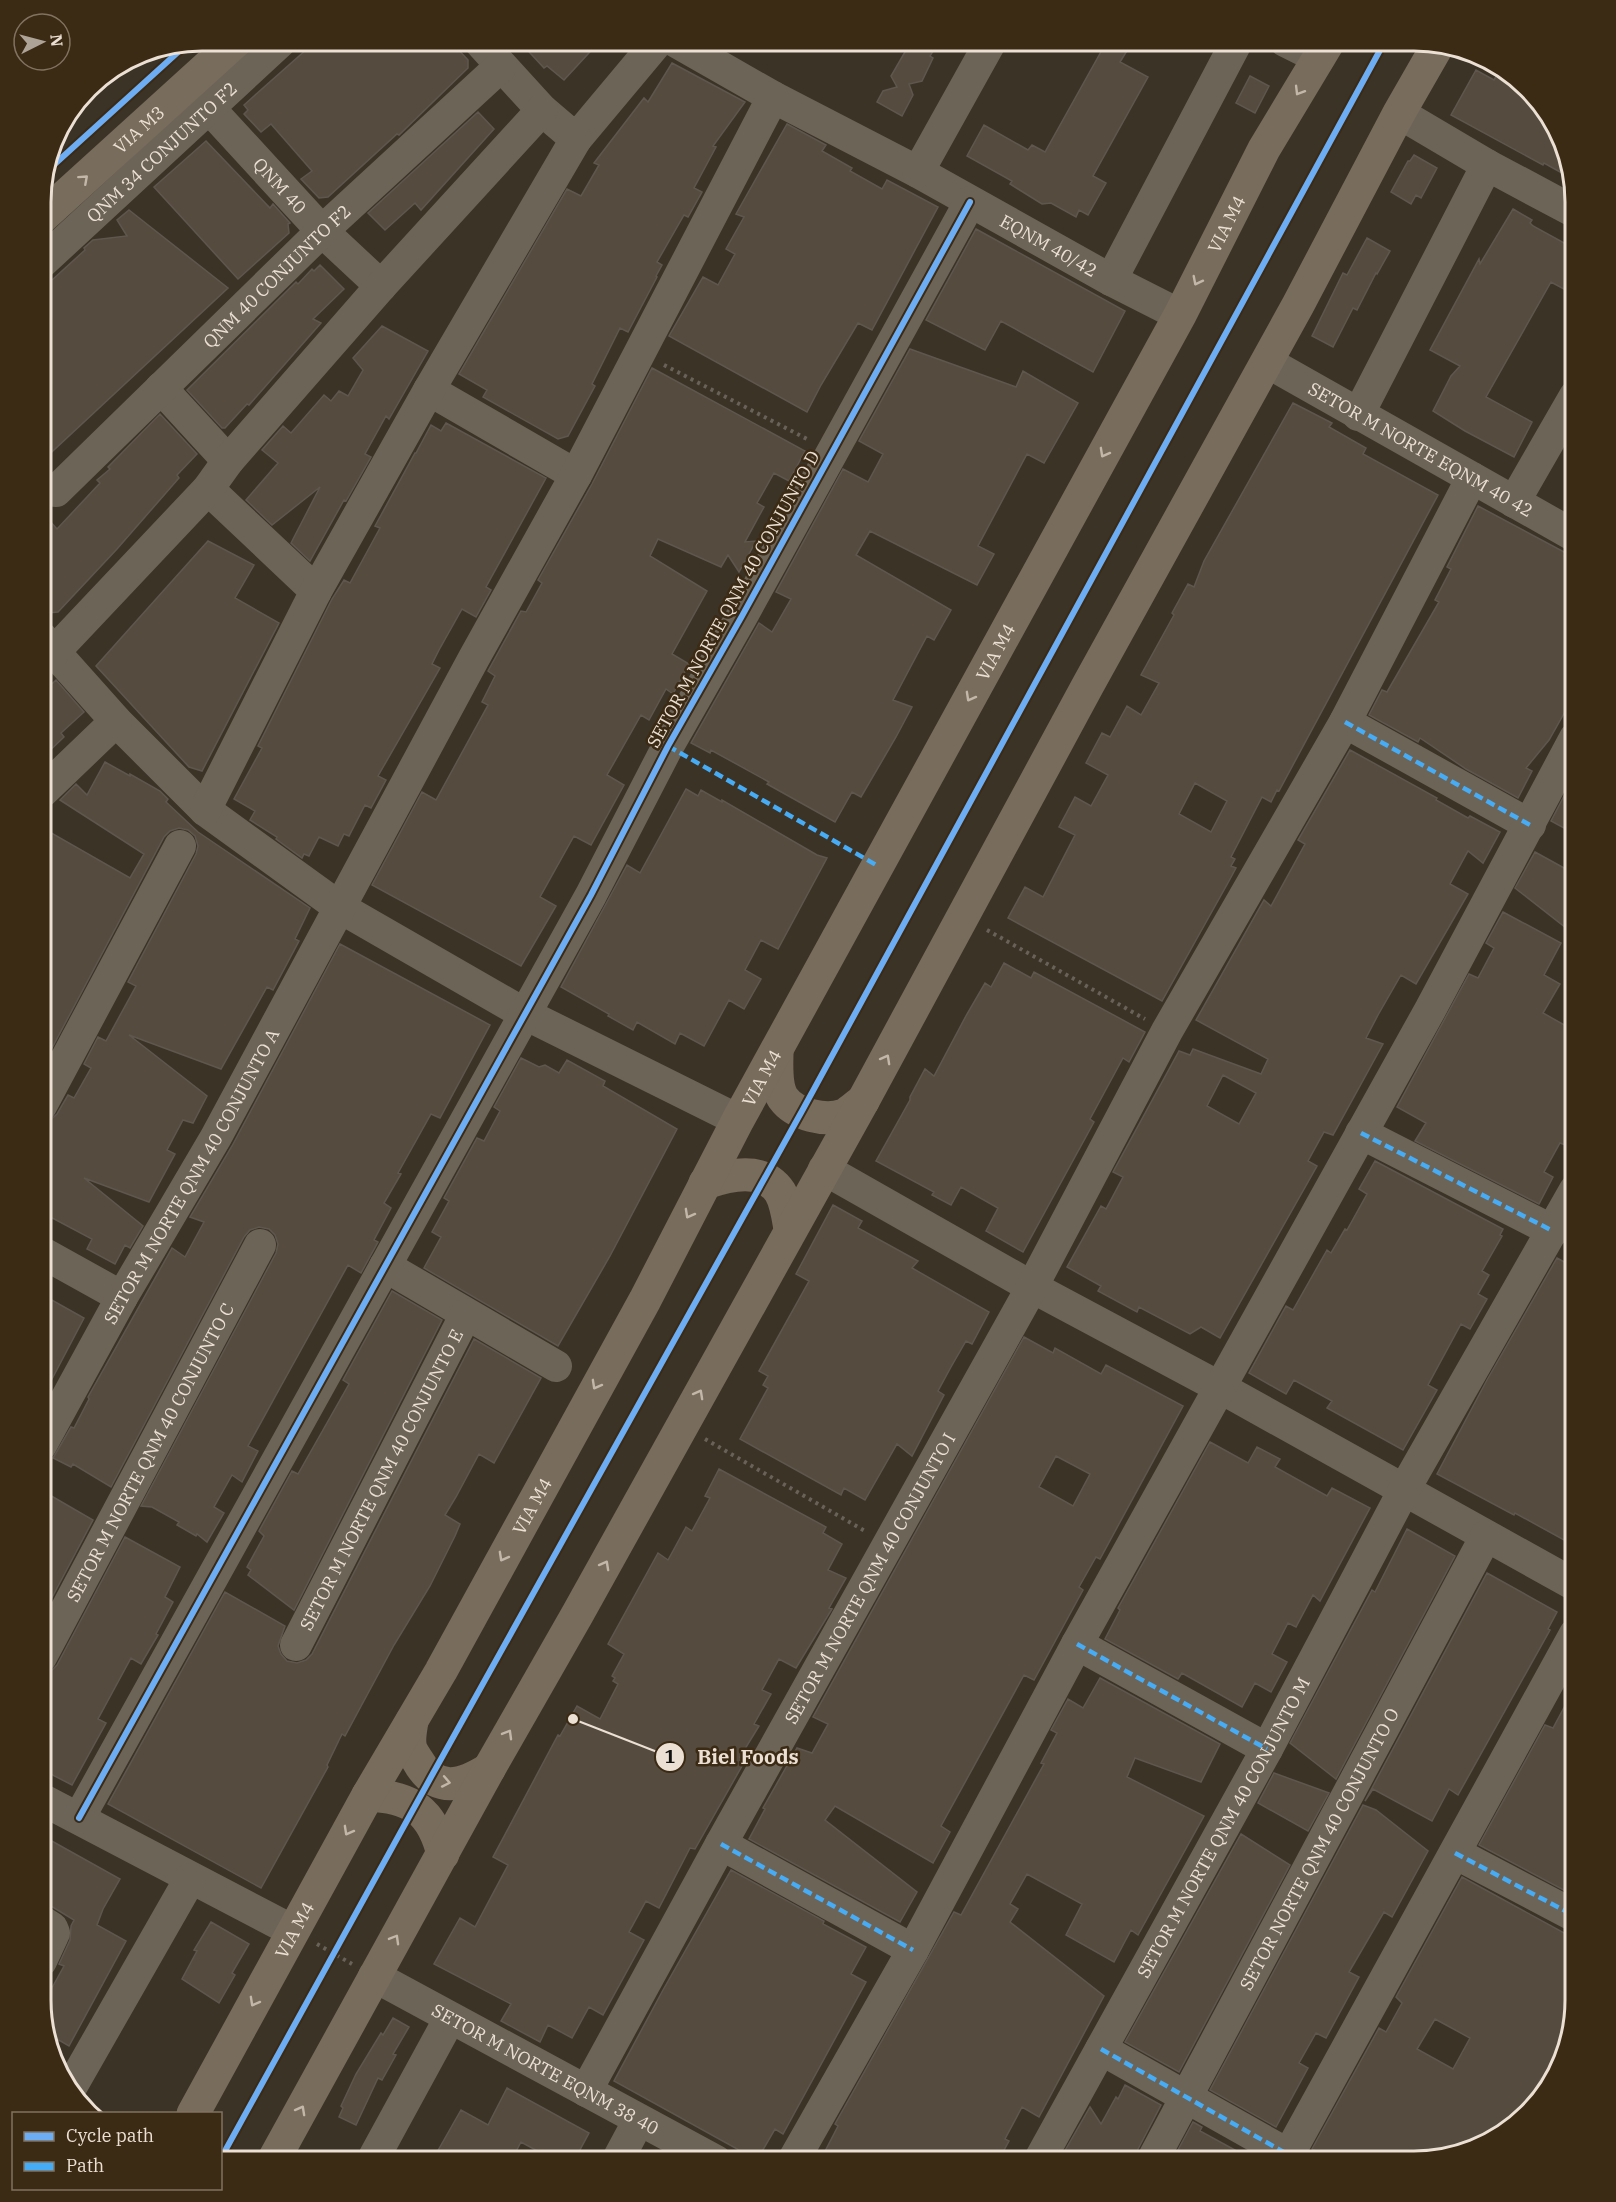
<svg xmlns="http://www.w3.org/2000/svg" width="1616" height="2202" font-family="'IBM Plex Serif',serif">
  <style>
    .building { fill: #554b3e; stroke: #5f574e; stroke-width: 1.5; fill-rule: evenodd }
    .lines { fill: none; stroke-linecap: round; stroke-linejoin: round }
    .path { stroke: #696258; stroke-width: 4; stroke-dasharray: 3 4.5; stroke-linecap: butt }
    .minor { stroke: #6d6458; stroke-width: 32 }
    .major { stroke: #786c5c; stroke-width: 33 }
    .quiet { stroke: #46acf6; stroke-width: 4.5; stroke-dasharray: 9 4.5; stroke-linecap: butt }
    .cycleway-casing { stroke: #3b2a14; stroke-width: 10 }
    .cycleway { stroke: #6dadf4; stroke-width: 6 }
    .oneway { stroke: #c3b7a9 }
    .labels { text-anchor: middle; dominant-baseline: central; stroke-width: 5; stroke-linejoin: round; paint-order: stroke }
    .street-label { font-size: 18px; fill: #ebe0d3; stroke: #3b2a14 }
    .rim { fill: none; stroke: #ebe0d3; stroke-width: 3 }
    .leader { fill: none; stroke: #ebe0d3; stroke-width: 2 }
    .callout-dot { fill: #ebe0d3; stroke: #3b2a14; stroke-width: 2 }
    .mark-label { font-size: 18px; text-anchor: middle; font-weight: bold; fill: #111 }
    .callout-label { font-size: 20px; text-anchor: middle; font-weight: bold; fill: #ebe0d3; stroke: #3b2a14; stroke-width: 5; stroke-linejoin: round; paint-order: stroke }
  </style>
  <rect width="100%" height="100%" fill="#3c3327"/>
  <path class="building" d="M316,41H455V46L468,60V68L399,135L397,134L328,197L319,198L301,179L312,171L271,124L261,132L244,114L248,110L244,105Z
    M519,41H600L564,80L547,66L544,68Z
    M915,41H939L930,56L933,58L922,81L909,84L913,95L902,116L877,102L883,91L897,87L891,76L909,45L912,46Z
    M1107,41H1133L1120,62L1148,77L1093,176L1106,183L1088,215L1079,210L1076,217L1051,203L1042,204L1010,184L1012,181L967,156L984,125L1028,150L1032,145L1045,152Z
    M672,63L745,102L713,146L716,147L694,188L702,192L688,217L684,215L657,262L662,265L656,276L657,277L628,332L620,328L592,384L595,386L568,436L558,439L483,397L487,390L459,374L567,189L581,196L599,165L594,163L644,98L648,102Z
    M1501,68L1554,121L1569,177L1544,163L1543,165L1451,115L1476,70L1494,80Z
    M1250,76L1269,86L1255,113L1236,103Z
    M478,112L494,129L421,210L415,203L385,230L368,213Z
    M787,124L826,145L822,151L852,168L850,171L882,189L887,180L938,207L872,330L858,323L821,385L807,412L669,336L703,277L718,285L735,254L726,249L744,217L736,214Z
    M206,141L270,208L273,204L290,223L288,224L289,233L238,279L154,187Z
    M1414,155L1437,168L1421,198L1416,195L1411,204L1391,192L1408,161H1410Z
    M1513,209L1532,220L1530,223L1533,226L1575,249V295L1551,282L1486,397L1532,422L1514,457L1465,431L1433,411L1451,376L1460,366L1430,350L1479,259L1480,264Z
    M129,210L228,288L41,462V290L85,250L84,248L93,240L127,236L117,220Z
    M976,229L1125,311L1093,372L1001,321L985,350L926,320Z
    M1367,238L1390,251L1377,274L1376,273L1357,310L1353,308L1333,347L1312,336L1343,273L1347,275Z
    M320,265L344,289L313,319L321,323L249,405L247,404L225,428H222L187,390L296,282L298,284L312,269L314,271Z
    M382,326L428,351L389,419L386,416L365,454L371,457L346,501L344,500L310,561L291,543L320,487L272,525L246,500L278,463L262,450L283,426L291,433L324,395L331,401L339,391L348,396L363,370L353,358Z
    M910,349L1016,387L1023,371L1078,403L1044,463L1027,454L978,546L994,554L977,585L870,531L856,555L951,610L934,640L927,636L893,700L912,707L896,737L861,797L852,792L835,822L767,784L769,782L711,750L710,753L691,743L759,623L772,632L791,599L776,592L843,469L868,482L883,454L859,441Z
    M652,368L805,451L789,481L774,473L757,503L764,507L745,542L756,541L739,572L728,555L721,567L658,539L650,556L707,591L672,654L689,664L673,694L666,689L649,720L641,715L607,775L624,785L591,845L574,836L540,897L556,906L521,966L372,885L422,792L436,800L488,705L482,702L495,676L488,671L521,611L526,612L542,583L538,580L592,484Z
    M1293,403L1332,423L1329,427L1366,448L1363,454L1438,495L1279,791L1277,790L1271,802L1262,797L1231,857L1235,859L1231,866L1236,868L1229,881L1162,1001L1008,918L1025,887L1043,897L1075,835L1059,827L1075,797L1091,806L1108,775L1086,763L1102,733L1110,737L1127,706L1141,715L1159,683L1141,675L1174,615L1172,613L1188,584L1194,587L1204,561ZM1195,783L1227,801L1211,832L1179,814Z
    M160,414L197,454L177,475L179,478L117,549L58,612L47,613L41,606V511L57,529L100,483L97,480L110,469L108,467Z
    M446,423L546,478L486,587L491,590L476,617L462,609L439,650L432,664L440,668L378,776L386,780L371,808L365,805L349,836L344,834L338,846L319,837L309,856L304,854L302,858L276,839L277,837L250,820L255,811L234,799L262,748L258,746L332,599L344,580L350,583L380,528L375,526L415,453H416L431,425L441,431Z
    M1478,506L1566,553L1564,556L1575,563V694L1549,740L1526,768L1532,771L1518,798L1466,769L1420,738L1418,742L1369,715L1382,690L1387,692L1439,602L1435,600L1451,569L1447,567Z
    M208,541L254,565L235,598L279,623L202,771L189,767L96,666Z
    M56,680L84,712L61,733L64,737L41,759V694Z
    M1350,750L1437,798L1436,800L1468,818L1470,816L1500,832L1483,863L1468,851L1450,884L1468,894L1416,984L1401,975L1378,1015L1366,1038L1383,1044L1333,1135L1324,1132L1308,1161L1317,1166L1220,1338L1201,1327L1190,1334L1139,1307L1137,1312L1098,1291L1101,1286L1067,1267L1101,1206L1106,1209L1123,1177L1113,1172L1179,1051L1190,1055L1193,1049L1261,1074L1268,1059L1196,1020L1264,900L1271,906L1305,844L1298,840ZM1223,1075L1256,1093L1239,1124L1207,1106Z
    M105,762L130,776V774L160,791L168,799L166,802L198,832L310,908L295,939L299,941L273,990L267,987L221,1069L129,1035L207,1096L193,1123L183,1120L167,1150L175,1154L149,1202L84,1178L143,1226L130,1248L125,1245L115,1264L87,1249L92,1239L41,1212V1136L48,1122L57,1114L68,1095L74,1098L91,1068L84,1064L98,1037L106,1041L136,986L128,982L196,854L198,846L195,836L188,830L179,828L170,831L164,837L52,1048L41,1042V827L130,878L144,854L60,800L76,784L87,795Z
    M1575,775V834L1551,821Z
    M686,789L698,796L701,790L722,802V800L817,855L827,858L778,949L761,940L745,970L761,979L744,1009L729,1000L704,1046L680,1033L675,1044L637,1022L633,1030L608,1016L609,1014L561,987L627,865L640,873Z
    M1535,852L1575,874V935L1515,888Z
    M1503,912L1561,943L1544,975L1560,984L1543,1013L1575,1031V1138L1571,1147L1560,1143L1544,1172L1553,1177L1539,1204L1415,1141L1426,1123L1397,1107L1469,974L1478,978L1494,948L1486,943Z
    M340,944L490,1025L440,1118L431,1114L398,1173L401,1174L384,1203L391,1208L374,1240L378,1242L361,1273L348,1265L281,1386L248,1446L258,1451L242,1482L232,1475L214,1507L224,1513L207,1542L197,1534L196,1536L177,1525L179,1522L152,1507L141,1506L276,1253L278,1244L275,1235L269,1229L259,1227L250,1230L244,1237L111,1487L73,1464L71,1467L53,1458L71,1427L74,1428L89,1399L88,1397L172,1248L185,1257L204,1222L190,1217L232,1146Z
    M1004,963L1031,978L1034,972L1145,1032L1129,1062L1123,1058L1090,1119L1094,1122L1023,1252L986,1231L998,1208L961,1187L951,1205L932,1195L934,1192L876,1161L910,1100V1097L925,1069L934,1076L967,1014L985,983L991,987Z
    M521,1058L539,1067L545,1065L559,1073L567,1060L605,1081L603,1086L677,1129L610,1256L558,1346L424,1268L441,1237L432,1232L449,1201L444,1198L477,1138L484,1141L500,1111L494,1107Z
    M1375,1161L1503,1229L1500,1235L1502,1236L1482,1271L1489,1275L1478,1294L1487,1299L1470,1329L1461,1324L1428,1385L1437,1390L1403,1450L1327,1408L1332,1401L1294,1380L1286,1394L1249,1373L1286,1306L1293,1310L1327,1250L1331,1253L1345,1229L1347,1230L1367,1194L1359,1189Z
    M833,1205L862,1221L858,1228L918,1261L912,1268L989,1312L972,1344L966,1341L951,1367L938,1391L944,1395L912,1456L897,1444L865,1500L844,1488L841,1495L740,1439L768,1388L763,1385L768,1376L759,1371L809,1281L796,1274Z
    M1557,1258L1575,1268V1546L1515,1513L1514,1515L1437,1474L1487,1380Z
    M392,1291L442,1320L294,1610L248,1575L251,1570L247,1567L264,1536L259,1531L292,1471L298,1474L349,1384L343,1380Z
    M41,1294L84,1318L41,1400Z
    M1024,1337L1053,1353L1055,1348L1101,1374L1106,1365L1183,1406L1100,1559L1096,1557L1079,1587L1083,1590L1034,1680L1024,1675L941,1826L950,1832L933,1863L835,1806L825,1820L917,1892L900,1922L749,1839L765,1809L763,1808L797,1748L812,1753L828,1724L813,1717ZM1056,1456L1090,1474L1073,1506L1039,1487Z
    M474,1339L541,1378L494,1463L479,1454L456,1497L445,1515L460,1524L455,1536L430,1586L394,1645L345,1736L342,1734L327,1765L328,1767L261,1888L108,1804L225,1592L285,1626L278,1646L281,1654L287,1661L297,1663L306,1660L312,1654Z
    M1210,1442L1248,1463L1257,1447L1280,1459L1275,1467L1327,1496L1332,1488L1370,1508L1320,1601L1313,1595L1296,1627L1288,1623L1272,1654L1287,1662L1271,1692L1255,1683L1242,1707L1182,1673L1178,1679L1105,1639L1120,1610L1118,1608Z
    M719,1469L826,1527L823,1533L842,1544L828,1570L846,1578L829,1608L832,1609L796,1668L779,1659L762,1690L771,1694L754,1724L759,1726L740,1757L746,1759L695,1849L690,1848L659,1908L646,1901L629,1932L644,1940L603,2015L589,2007L572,2038L548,2025L540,2042L501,2021L511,2004L434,1964L460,1918L475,1927L508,1865L493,1857L558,1735L560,1736L577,1706L600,1719L618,1684L613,1681L615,1678L612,1676L624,1654L608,1644L658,1553L668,1560L686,1527L692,1531L710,1498L705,1496Z
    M41,1490L93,1520L47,1607L41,1603Z
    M1407,1529L1455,1556L1336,1779L1290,1743L1372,1590L1375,1592Z
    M125,1537L180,1567L165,1597L173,1602L156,1634L158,1635L141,1664L131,1658L98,1719L106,1723L72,1785L41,1769V1675L50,1672L57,1665Z
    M1487,1573L1557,1612L1548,1629L1550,1630L1458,1795L1449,1789L1432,1821L1373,1789L1365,1801Z
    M1100,1678L1220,1744L1201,1782L1135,1758L1127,1777L1204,1816L1138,1935L1131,1930L1114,1962L1066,1935L1082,1904L1027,1874L1010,1904L1018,1909L1010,1922L1104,1996L1039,2117L1022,2107L1005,2139L1009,2141L998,2161H820L838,2126L835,2124L954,1912L961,1915L1044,1764L1041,1763L1057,1733L1051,1730L1068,1699L1083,1708Z
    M1575,1687V1896L1479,1845L1545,1725L1553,1728Z
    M1274,1773L1329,1793L1308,1831L1258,1803Z
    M1363,1805L1376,1810L1428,1851L1392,1917L1384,1912L1349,1972L1359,1977L1326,2038L1316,2033L1299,2063L1308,2068L1276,2127L1210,2090Z
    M1241,1834L1290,1865L1179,2072L1125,2042Z
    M41,1835L120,1879L103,1909L97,1925L126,1941L69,2046L50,2035L42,2006L64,1966L59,1964L70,1940L71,1926L74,1920L51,1906L41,1902Z
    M731,1870L824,1921L823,1924L866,1947L851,1974L866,1982L783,2134L775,2129L757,2160L614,2081L663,1990Z
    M1462,1877L1575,1939V2000L1560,2057L1547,2081L1541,2078L1525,2110L1495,2140L1414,2162L1335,2161L1312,2149L1379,2028L1386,2032L1402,2003L1396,1997ZM1435,2019L1470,2038L1453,2069L1417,2049Z
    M211,1922L249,1944L232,1973L235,1975L219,2003L182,1979L197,1951L194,1950Z
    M393,2018L409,2027L393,2054L396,2055L382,2080L378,2078L356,2125L339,2117L343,2108L341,2106L356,2074L381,2033L383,2035Z
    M1125,2085L1161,2105L1136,2153L1134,2161H1059L1090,2107L1101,2124L1116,2097L1118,2099Z
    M507,2088L589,2133L574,2161H556L521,2142L511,2161H432L461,2110L488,2125Z
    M1193,2122L1202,2127L1200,2131L1255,2161H1190L1179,2155L1175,2161H1172Z"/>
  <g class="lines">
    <path class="path" d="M664,365L809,440
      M987,930L1145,1019
      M705,1439L865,1531
      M317,1944L352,1964"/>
    <g class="minor">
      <path d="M479,41L542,110L576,139L658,41"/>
      <path id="s1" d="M675,41L773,97L918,172L1111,280L1180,315"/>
      <path d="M1285,41L1319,58"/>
      <path id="s2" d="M209,108L322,231L381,286"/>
      <path d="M1399,113L1487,165L1575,212"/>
      <path d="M918,172L991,41"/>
      <path id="s3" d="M41,263L281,41"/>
      <path d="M1111,280L1237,41"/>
      <path id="s4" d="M1267,362L1575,536"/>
      <path d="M161,388L228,461"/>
      <path d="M429,390L576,475"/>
      <path d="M1358,415L1487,165"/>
      <path d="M208,489L316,591"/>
      <path id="s5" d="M56,491L322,231L501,66"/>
      <path d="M1514,502L1575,396"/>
      <path d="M41,637L116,721L205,810L339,907L525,1014L738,1120"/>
      <path d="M54,652L208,489L228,461L381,286L542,110"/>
      <path d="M1345,722L1530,825"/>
      <path d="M41,793L116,721"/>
      <path d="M205,810L316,591L429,390L576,139"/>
      <path d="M41,1106L180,846"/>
      <path d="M1361,1133L1553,1231"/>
      <path d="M824,1169L1032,1287L1221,1388L1575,1585"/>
      <path d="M41,1252L122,1297"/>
      <path d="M385,1266L556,1366"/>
      <path id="s6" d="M41,1445L122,1297L216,1137L474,658L576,475L773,97"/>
      <path d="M1077,1644L1267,1749"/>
      <path id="s7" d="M296,1645L466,1314"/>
      <path id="s8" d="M41,1657L260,1245"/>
      <path d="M41,1799L293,1931"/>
      <path d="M79,1818L525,1014L591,895L668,746L742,616L970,202"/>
      <path d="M721,1844L913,1950"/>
      <path d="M1455,1853L1575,1916"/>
      <path d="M41,1961L54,1933L52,1928L41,1921"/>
      <path id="s9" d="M374,1976L716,2161"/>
      <path d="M1101,2049L1289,2155"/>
      <path d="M70,2089L190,1879"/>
      <path id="s10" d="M586,2091L721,1844L1032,1287L1167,1031L1345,722L1472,478"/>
      <path d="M372,2161L450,2018"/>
      <path d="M617,2161L639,2120"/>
      <path d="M793,2161L913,1950L1077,1644L1430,1010L1575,738"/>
      <path id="s11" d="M1039,2161L1267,1749L1404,1490L1575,1190"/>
      <path id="s12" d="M1152,2161L1486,1536"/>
      <path d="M1285,2161L1575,1634"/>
    </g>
    <g class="major">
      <path id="s13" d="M41,218L236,41"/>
      <path d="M777,1052C777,1065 775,1086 783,1098C795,1115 826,1122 844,1115C850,1112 857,1105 863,1101"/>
      <path d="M705,1183C729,1175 763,1166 780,1192C786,1202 788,1217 790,1229"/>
      <path d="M412,1721C411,1728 409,1737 410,1744C410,1750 415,1756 418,1761C436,1794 462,1786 489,1769"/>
      <path d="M368,1795C412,1797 432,1811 443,1854"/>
      <path id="s14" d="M193,2114L368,1795L441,1671L645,1300L738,1120L1180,315L1264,149L1329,41"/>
      <path d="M273,2161L489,1769L577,1615L863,1101L1088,685L1298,305L1399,113L1438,45"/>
    </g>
    <path class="quiet" d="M1345,722L1530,825
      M668,746L878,866
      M1361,1133L1553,1231
      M1077,1644L1267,1749
      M721,1844L913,1950
      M1455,1853L1575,1916
      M1101,2049L1289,2155"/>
    <g class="cycleway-casing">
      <path id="cycleway" d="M46,172L188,43
        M79,1818L525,1014L591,895L668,746L742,616L970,202
        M220,2160L431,1777L802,1111L1385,41"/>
    </g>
    <use href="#cycleway" class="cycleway"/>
  </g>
  <defs><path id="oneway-chevron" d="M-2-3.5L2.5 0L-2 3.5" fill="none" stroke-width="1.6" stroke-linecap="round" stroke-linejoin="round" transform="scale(1.5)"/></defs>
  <g class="oneway">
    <use href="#oneway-chevron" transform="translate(1299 91) rotate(121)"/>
    <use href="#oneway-chevron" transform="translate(84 179) rotate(-42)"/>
    <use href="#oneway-chevron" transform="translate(1197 281) rotate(117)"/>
    <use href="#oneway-chevron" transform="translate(1104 453) rotate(119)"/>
    <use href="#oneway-chevron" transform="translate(970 697) rotate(119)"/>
    <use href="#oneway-chevron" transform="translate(886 1059) rotate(-61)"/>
    <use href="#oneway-chevron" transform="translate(689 1214) rotate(119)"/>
    <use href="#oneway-chevron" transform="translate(596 1385) rotate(119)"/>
    <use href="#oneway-chevron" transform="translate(699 1394) rotate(-61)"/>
    <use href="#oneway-chevron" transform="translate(503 1557) rotate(119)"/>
    <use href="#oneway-chevron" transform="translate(605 1565) rotate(-61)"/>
    <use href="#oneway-chevron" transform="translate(508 1734) rotate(-60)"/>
    <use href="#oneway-chevron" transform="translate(446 1782) rotate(11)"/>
    <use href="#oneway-chevron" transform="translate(348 1831) rotate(119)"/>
    <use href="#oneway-chevron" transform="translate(395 1939) rotate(-60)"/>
    <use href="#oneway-chevron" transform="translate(254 2002) rotate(119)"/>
    <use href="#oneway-chevron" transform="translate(301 2110) rotate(-61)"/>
  </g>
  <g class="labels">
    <g class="street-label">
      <text stroke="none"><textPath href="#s13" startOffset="132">VIA M3</textPath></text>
      <text stroke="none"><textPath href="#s3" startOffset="164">QNM 34 CONJUNTO F2</textPath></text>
      <text stroke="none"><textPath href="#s2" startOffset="105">QNM 40</textPath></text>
      <text stroke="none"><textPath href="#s14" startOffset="2154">VIA M4</textPath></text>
      <text stroke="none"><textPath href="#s1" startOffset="426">EQNM 40/42</textPath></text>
      <text stroke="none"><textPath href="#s5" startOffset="308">QNM 40 CONJUNTO F2</textPath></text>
      <text stroke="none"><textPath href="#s4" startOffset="177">SETOR M NORTE EQNM 40 42</textPath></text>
      <text transform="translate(733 599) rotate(-61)">SETOR M NORTE QNM 40 CONJUNTO D</text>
      <text stroke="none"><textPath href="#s14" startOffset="1668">VIA M4</textPath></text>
      <text stroke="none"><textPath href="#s14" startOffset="1182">VIA M4</textPath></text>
      <text stroke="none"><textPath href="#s6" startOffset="308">SETOR M NORTE QNM 40 CONJUNTO A</textPath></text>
      <text stroke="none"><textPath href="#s8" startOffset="232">SETOR M NORTE QNM 40 CONJUNTO C</textPath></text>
      <text stroke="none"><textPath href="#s7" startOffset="186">SETOR M NORTE QNM 40 CONJUNTO E</textPath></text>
      <text stroke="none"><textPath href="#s14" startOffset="696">VIA M4</textPath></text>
      <text stroke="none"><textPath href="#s10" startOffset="586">SETOR M NORTE QNM 40 CONJUNTO I</textPath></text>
      <text stroke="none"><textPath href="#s11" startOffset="381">SETOR M NORTE QNM 40 CONJUNTO M</textPath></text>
      <text stroke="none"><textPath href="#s12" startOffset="354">SETOR NORTE QNM 40 CONJUNTO O</textPath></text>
      <text stroke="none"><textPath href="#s14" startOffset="210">VIA M4</textPath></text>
      <text stroke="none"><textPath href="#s9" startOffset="195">SETOR M NORTE EQNM 38 40</textPath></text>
    </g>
  </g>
  <path d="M0 0H1616V2202H0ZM202 51H1414A151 151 0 0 1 1565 202V2000A151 151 0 0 1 1414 2151H202A151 151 0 0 1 51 2000V202A151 151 0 0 1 202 51Z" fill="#3b2a14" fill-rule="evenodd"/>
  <path class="rim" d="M202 51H1414A151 151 0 0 1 1565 202V2000A151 151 0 0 1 1414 2151H202A151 151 0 0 1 51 2000V202A151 151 0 0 1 202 51Z"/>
  <path class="leader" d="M573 1719L670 1757"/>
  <g class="callout-dot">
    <circle cx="573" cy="1719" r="6"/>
    <circle cx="670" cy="1757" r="15"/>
  </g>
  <g class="mark-label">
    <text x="670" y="1763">1</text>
  </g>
  <g class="callout-label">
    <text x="748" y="1764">Biel Foods</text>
  </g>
  <rect x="12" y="2112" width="210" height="78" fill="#3b2a14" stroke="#817360" stroke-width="1.5"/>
  <rect x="24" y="2132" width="30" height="9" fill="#6dadf4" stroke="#817360" stroke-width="1.5"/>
  <text x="66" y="2142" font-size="18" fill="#ebe0d3">Cycle path</text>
  <rect x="24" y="2162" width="30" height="9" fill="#46acf6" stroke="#817360" stroke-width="1.5"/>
  <text x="66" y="2172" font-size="18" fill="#ebe0d3">Path</text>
  <g transform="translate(42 42) rotate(84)"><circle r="28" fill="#3b2a14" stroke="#817360" stroke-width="1.5"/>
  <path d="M0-4.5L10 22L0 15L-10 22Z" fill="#aea397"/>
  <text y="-9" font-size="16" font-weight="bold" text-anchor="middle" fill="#ebe0d3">N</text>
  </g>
</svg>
